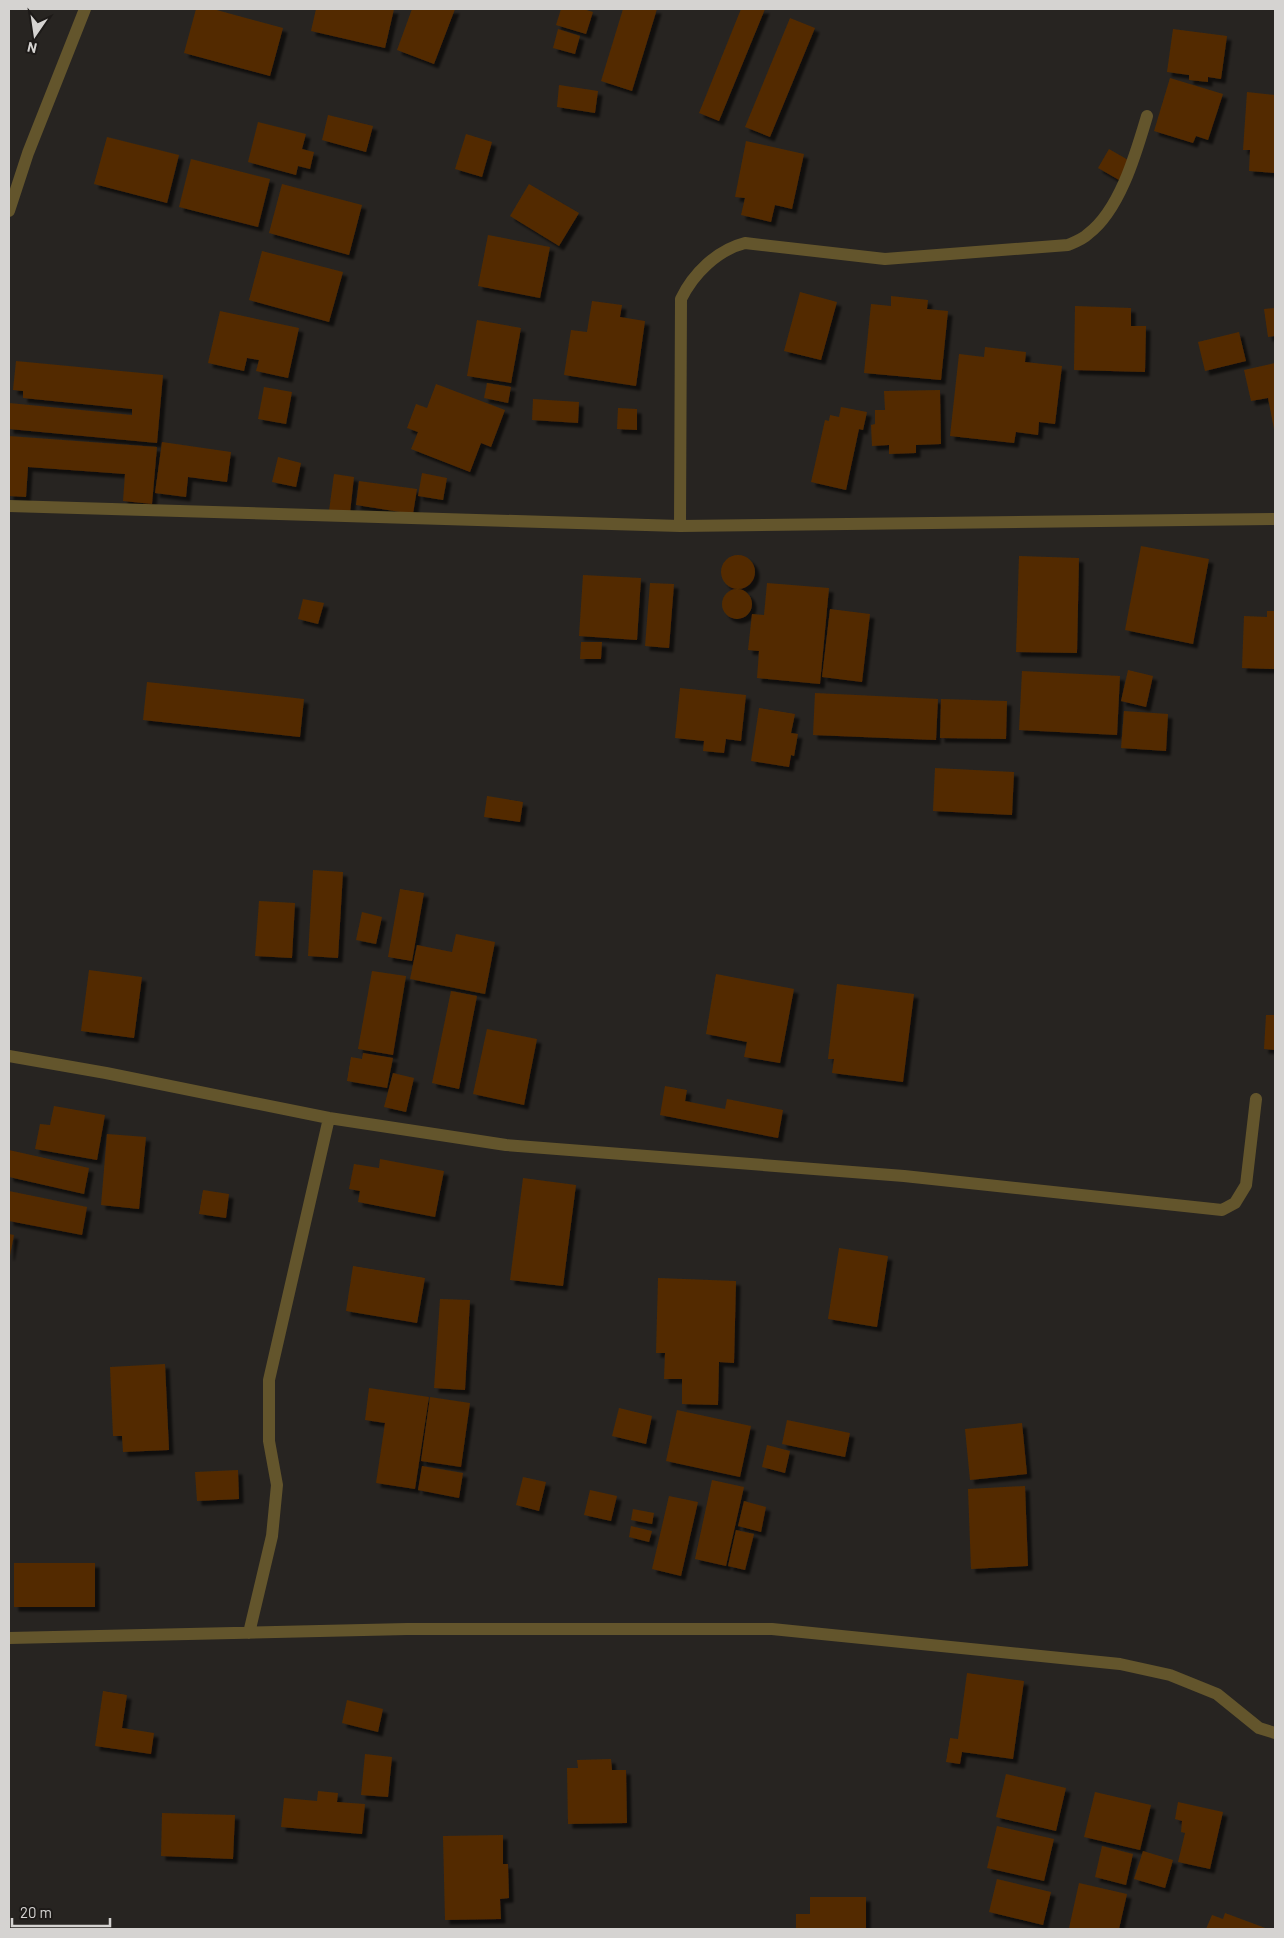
<svg xmlns="http://www.w3.org/2000/svg" width="1284" height="1938" font-family="Barlow,sans-serif">
  <style>
    .building { fill: #522b00; filter: url(#shadow) }
    .lines { fill: none; stroke-linecap: round; stroke-linejoin: round }
    .street { stroke: #63552c; stroke-width: 12 }
  </style>
  <defs>
    <filter id="shadow"><feDropShadow dx="4.5" dy="4.5" stdDeviation="1" flood-color="#0009"/></filter>
  </defs>
  <rect width="100%" height="100%" fill="#272421"/>
  <path class="building" d="M196,9H213L283,28L270,76L184,53Z
    M316,9H394L385,48L311,31Z
    M412,9H455L434,64L397,50Z
    M561,9H583L593,12L586,34L556,25Z
    M623,9H657L632,91L601,81Z
    M741,9H765L719,121L699,113Z
    M790,18L815,28L770,137L745,127Z
    M558,29L580,36L575,54L553,48Z
    M1173,29L1227,36L1221,79L1208,77V82L1189,80V75L1167,72Z
    M1170,78L1223,94L1208,140L1196,136L1193,143L1154,131Z
    M559,85L598,91L595,113L557,107Z
    M1247,92L1275,95V173L1249,171L1250,150H1243Z
    M328,115L373,126L366,152L322,140Z
    M258,122L306,134L302,149L314,152L310,169L298,166L296,175L248,162Z
    M466,134L492,142L482,177L455,169Z
    M107,137L179,155L167,203L94,184Z
    M746,141L804,154L792,209L775,205L771,222L741,215L745,198L735,197Z
    M1109,149L1130,161L1119,180L1098,168Z
    M191,159L270,179L258,227L179,207Z
    M282,184L362,205L349,255L269,233Z
    M529,184L579,213L559,246L510,216Z
    M488,235L550,247L540,298L478,286Z
    M262,251L343,272L329,322L249,300Z
    M800,292L837,302L821,360L784,351Z
    M891,296L928,300L927,309L948,311L941,380L864,373L871,304L891,306Z
    M592,301L622,305L620,317L645,321L636,386L564,375L571,330L587,332Z
    M1075,306L1131,308V326H1146L1145,372L1074,370Z
    M1275,308V336L1268,337L1264,309Z
    M220,311L299,328L288,378L256,371L259,360L247,358L244,371L208,363Z
    M477,320L521,328L511,383L467,376Z
    M1239,332L1246,361L1205,371L1198,342Z
    M985,347L1026,352L1025,362L1062,366L1055,424L1039,422L1038,435L1016,432L1014,443L950,436L959,354L984,357Z
    M16,361L163,375L157,443L9,429V403L132,415V409L23,398V391L13,390Z
    M1275,363V428L1274,429L1268,398L1251,401L1244,370Z
    M487,383L511,387L508,403L484,398Z
    M436,384L505,410L491,447L481,443L470,472L411,449L418,432L407,428L416,404L427,408Z
    M264,387L292,392L286,424L258,419Z
    M940,390L941,444L916,445V453L889,454V445L872,446L871,425L875,424V410H885L884,391Z
    M533,399L579,402L578,423L532,420Z
    M841,407L867,412L863,430L859,429L846,490L811,482L825,420L829,421L830,415L839,417Z
    M618,408L637,409V430L617,429Z
    M9,436L157,447L152,504L123,501L125,474L28,467L26,497L9,496Z
    M162,442L231,452L227,482L188,477L186,497L155,493Z
    M278,457L301,463L296,487L272,482Z
    M422,473L447,478L443,500L418,496Z
    M334,474L354,477L350,513L329,511Z
    M359,481L417,489L413,514L356,505Z
    M1141,546L1209,559L1193,644L1125,630Z
    M721 572a17 17 0 1 1 34 0a17 17 0 1 1-34 0Z
    M1019,556L1079,558L1077,653L1016,652Z
    M583,575L641,578L637,640L579,636Z
    M650,583L674,584L669,648L645,646Z
    M767,583L829,588L820,684L757,678L759,651L748,650L752,614L764,615Z
    M722 604a15 15 0 1 1 30 0a15 15 0 1 1-30 0Z
    M303,599L324,603L318,624L298,619Z
    M830,609L870,614L862,682L822,677Z
    M1267,611H1275V669L1242,668L1244,616L1267,617Z
    M581,642H602L601,659H580Z
    M1128,670L1153,676L1146,707L1121,701Z
    M1022,671L1120,676L1117,735L1019,730Z
    M147,682L304,699L300,737L143,720Z
    M680,688L746,695L741,741L726,739L724,753L703,751L704,741L675,738Z
    M815,693L938,699L936,740L813,735Z
    M941,699L1007,701L1006,739L940,738Z
    M759,708L795,714L791,733L798,734L794,756L791,755L789,767L751,761Z
    M1124,711L1168,714L1166,751L1121,748Z
    M935,768L1014,772L1012,815L933,811Z
    M487,796L523,802L520,822L484,817Z
    M313,870L343,872L338,958L308,956Z
    M400,889L424,893L412,961L388,957Z
    M259,901L295,903L292,958L255,956Z
    M362,912L382,917L376,944L356,940Z
    M456,934L495,942L485,994L410,979L417,945L452,952Z
    M89,970L142,977L134,1038L81,1031Z
    M372,971L406,976L393,1055L358,1049Z
    M716,974L794,989L780,1063L744,1057L747,1042L706,1034Z
    M837,984L914,994L903,1082L832,1073L834,1059H828Z
    M451,991L477,996L459,1089L432,1083Z
    M1266,1015H1275V1050L1264,1049Z
    M487,1029L537,1039L524,1105L473,1094Z
    M363,1053L393,1058L387,1088L347,1081L351,1057L362,1059Z
    M393,1073L414,1078L406,1112L384,1107Z
    M665,1086L687,1090L685,1101L725,1109L727,1099L783,1110L778,1138L660,1115Z
    M54,1106L105,1115L97,1160L35,1149L40,1124L50,1125Z
    M107,1134L146,1137L139,1209L101,1205Z
    M9,1150L89,1168L84,1194L9,1177Z
    M380,1159L444,1171L435,1217L358,1202L360,1191L349,1189L354,1164L379,1168Z
    M523,1178L576,1185L563,1286L510,1280Z
    M203,1190L229,1194L226,1218L199,1214Z
    M9,1191L87,1207L82,1235L9,1221Z
    M9,1234L14,1235L10,1256H9Z
    M839,1248L888,1256L877,1327L828,1319Z
    M353,1266L425,1278L417,1323L346,1311Z
    M658,1278L736,1281L734,1363L719,1362L718,1405L682,1404V1379H664L665,1353H656Z
    M440,1299L470,1300L465,1390L434,1388Z
    M165,1364L169,1450L123,1452L122,1436H113L110,1367Z
    M369,1388L429,1397L415,1489L376,1483L385,1423L365,1420Z
    M430,1397L470,1403L461,1467L421,1461Z
    M619,1408L652,1416L646,1444L612,1436Z
    M677,1410L751,1426L740,1477L666,1461Z
    M787,1420L850,1433L845,1457L782,1444Z
    M1022,1423L1027,1474L970,1480L965,1429Z
    M767,1445L790,1451L785,1473L762,1467Z
    M422,1466L463,1473L459,1498L418,1490Z
    M238,1470L239,1499L197,1501L195,1472Z
    M523,1477L546,1482L539,1511L516,1505Z
    M712,1480L744,1487L726,1566L695,1559Z
    M1025,1486L1028,1566L971,1569L968,1489Z
    M590,1490L617,1496L611,1521L584,1515Z
    M669,1496L698,1502L681,1576L652,1569Z
    M744,1501L766,1507L761,1532L738,1526Z
    M633,1509L654,1513L652,1524L631,1520Z
    M631,1526L652,1531L649,1542L629,1537Z
    M736,1530L754,1534L745,1570L728,1566Z
    M14,1563H95V1607H14Z
    M967,1673L1024,1681L1013,1759L962,1752L960,1764L946,1762L950,1738L958,1739Z
    M103,1691L127,1695L122,1728L154,1733L151,1754L95,1746Z
    M347,1700L383,1709L378,1732L342,1723Z
    M365,1754L392,1757L388,1797L361,1795Z
    M611,1759L612,1770H626L627,1823L568,1824L567,1768H578L577,1760Z
    M1006,1774L1066,1788L1056,1831L996,1817Z
    M318,1791L338,1793L337,1802L365,1804L362,1834L281,1827L284,1798L317,1801Z
    M1095,1792L1151,1805L1140,1850L1084,1837Z
    M1178,1802L1223,1812L1210,1869L1178,1862L1185,1833L1181,1832L1182,1821L1175,1819Z
    M162,1813L235,1815L233,1859L161,1856Z
    M997,1826L1054,1839L1044,1881L987,1868Z
    M503,1835V1864H508L509,1898L500,1899L501,1919L445,1920L443,1836Z
    M1102,1846L1133,1854L1126,1885L1095,1877Z
    M1143,1851L1173,1860L1165,1888L1134,1879Z
    M997,1879L1051,1892L1043,1925L989,1912Z
    M1079,1883L1127,1894L1119,1929L1069,1928Z
    M810,1897H866V1929H796V1914H810Z
    M1225,1913L1268,1929H1206L1212,1915L1223,1919Z"/>
  <g class="lines">
    <path class="street" d="M9,211L28,153L85,9
      M9,506L680,526L1275,519
      M680,526L681,299C693,274 717,250 745,243L885,259L1068,245C1075,242 1083,239 1088,234C1120,210 1136,153 1147,116
      M9,1056L106,1073L329,1118L506,1145L904,1176L1222,1210L1235,1203L1246,1185L1256,1099
      M249,1633L272,1536L277,1485L269,1441V1380L329,1118
      M9,1638L407,1629H772L1120,1664L1170,1675L1217,1694L1259,1728L1275,1733"/>
  </g>
  <rect width="1284" height="1938" fill="none" stroke="#d5d3d1" stroke-width="20"/>
  <g transform="translate(35 35) rotate(193)" stroke="#1d1a18" stroke-width="4" paint-order="stroke">
  <path d="M0-4L9 19L0 12L-9 19Z" fill="#d5d3d1"/>
  <text y="-8" font-size="14" font-weight="bold" text-anchor="middle" fill="#d5d3d1">N</text>
  </g>
  <path d="M12 1918v8h98v-8" fill="none" stroke="#d5d3d1" stroke-width="2.5"/>
  <text x="20" y="1918" font-size="15" fill="#d5d3d1" stroke="#1d1a18" stroke-width="4" paint-order="stroke">20 m</text>
</svg>
